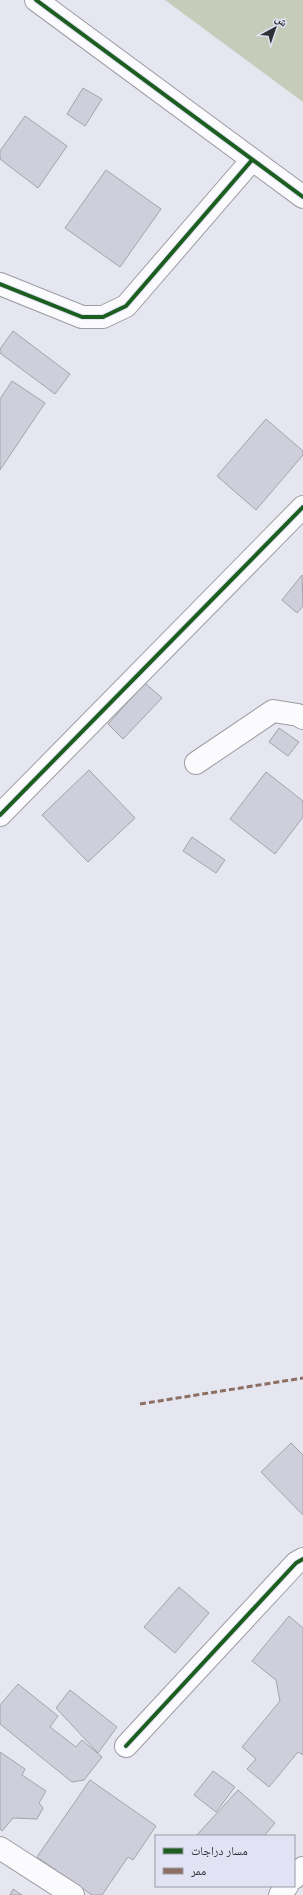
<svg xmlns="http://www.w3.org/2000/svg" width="303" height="1895" font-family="'Varela Round','Noto Naskh Arabic',sans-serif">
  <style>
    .forest { fill: #c6cbba }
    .building { fill: #cecfda; stroke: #a3a3aa }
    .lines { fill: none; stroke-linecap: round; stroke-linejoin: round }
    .minor-casing { stroke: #9c9da4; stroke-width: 24 }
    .minor { stroke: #fbfbfd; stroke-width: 22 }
    .quiet { stroke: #8d6e63; stroke-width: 3; stroke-dasharray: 6 3; stroke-linecap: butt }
    .cycleway-casing { stroke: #e1e2f3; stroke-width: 6 }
    .cycleway { stroke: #1b5e20; stroke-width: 4 }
  </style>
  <rect width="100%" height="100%" fill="#e5e6ef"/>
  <path class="forest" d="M165,0H303V102Z"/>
  <path class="building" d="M83,88L102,99L85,126L67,114Z
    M25,116L67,146L38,188L0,159V151Z
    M106,170L161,209L120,267L65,228Z
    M13,331L70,374L55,394L0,353V349Z
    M12,381L45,403L0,470V399Z
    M266,419L303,451V455L256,510L217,476Z
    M302,575L303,606L297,613L282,600Z
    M145,683L162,698L123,739L108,724Z
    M279,728L299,742L288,756L269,742Z
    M89,770L135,818L88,862L42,815Z
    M266,772L303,801V817L275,854L230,819Z
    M192,837L225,860L216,873L183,851Z
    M291,1443L303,1455V1515L261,1472Z
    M179,1587L209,1613L175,1653L144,1627Z
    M289,1616L303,1628V1755L298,1752L269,1787L247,1769L256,1759L242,1747L280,1701L276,1680L252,1661Z
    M18,1684L58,1716L50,1727L76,1747L82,1740L102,1757L84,1780L72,1782L0,1724V1705Z
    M70,1690L117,1727L98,1753L56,1708Z
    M0,1752L25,1769L22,1775L46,1791L39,1803L43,1808L37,1819L13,1818L2,1831L0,1829Z
    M213,1771L235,1787L216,1812L194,1795Z
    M90,1780L156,1826L133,1860L128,1857L102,1895H92L37,1857Z
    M238,1790L275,1823L264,1836H196Z
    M13,1889L22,1895H10Z"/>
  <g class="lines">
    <g class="minor-casing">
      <path id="minor" d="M36,0L303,197
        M0,284L82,317H103L126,306L252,160
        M196,763L273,711L298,715L303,718
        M0,815L303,507
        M126,1746L296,1563L303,1559
        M0,1848L73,1895
        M294,1878L303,1868
        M280,1895L287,1886"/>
    </g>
    <use href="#minor" class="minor"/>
    <path class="quiet" d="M140,1404L303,1378"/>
    <g class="cycleway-casing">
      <path id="cycleway" d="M36,0L303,197
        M0,284L82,317H103L126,306L252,160
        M0,815L303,507
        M126,1746L296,1563L303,1559"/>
    </g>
    <use href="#cycleway" class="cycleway"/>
  </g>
  <rect x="155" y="1835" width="140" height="52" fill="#e1e2f3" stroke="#9a9ba8"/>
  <rect x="163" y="1848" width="20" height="6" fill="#1b5e20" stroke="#9a9ba8"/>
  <text x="191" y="1855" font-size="12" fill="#303137">مسار دراجات</text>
  <rect x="163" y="1868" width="20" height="6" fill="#8d6e63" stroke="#9a9ba8"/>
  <text x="191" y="1875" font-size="12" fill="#303137">ممر</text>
  <g transform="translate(275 28) rotate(40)" stroke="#e1e2f3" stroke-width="3" paint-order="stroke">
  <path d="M0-3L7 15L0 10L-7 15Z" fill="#303137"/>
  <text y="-6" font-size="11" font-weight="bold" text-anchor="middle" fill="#303137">ش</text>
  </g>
</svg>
